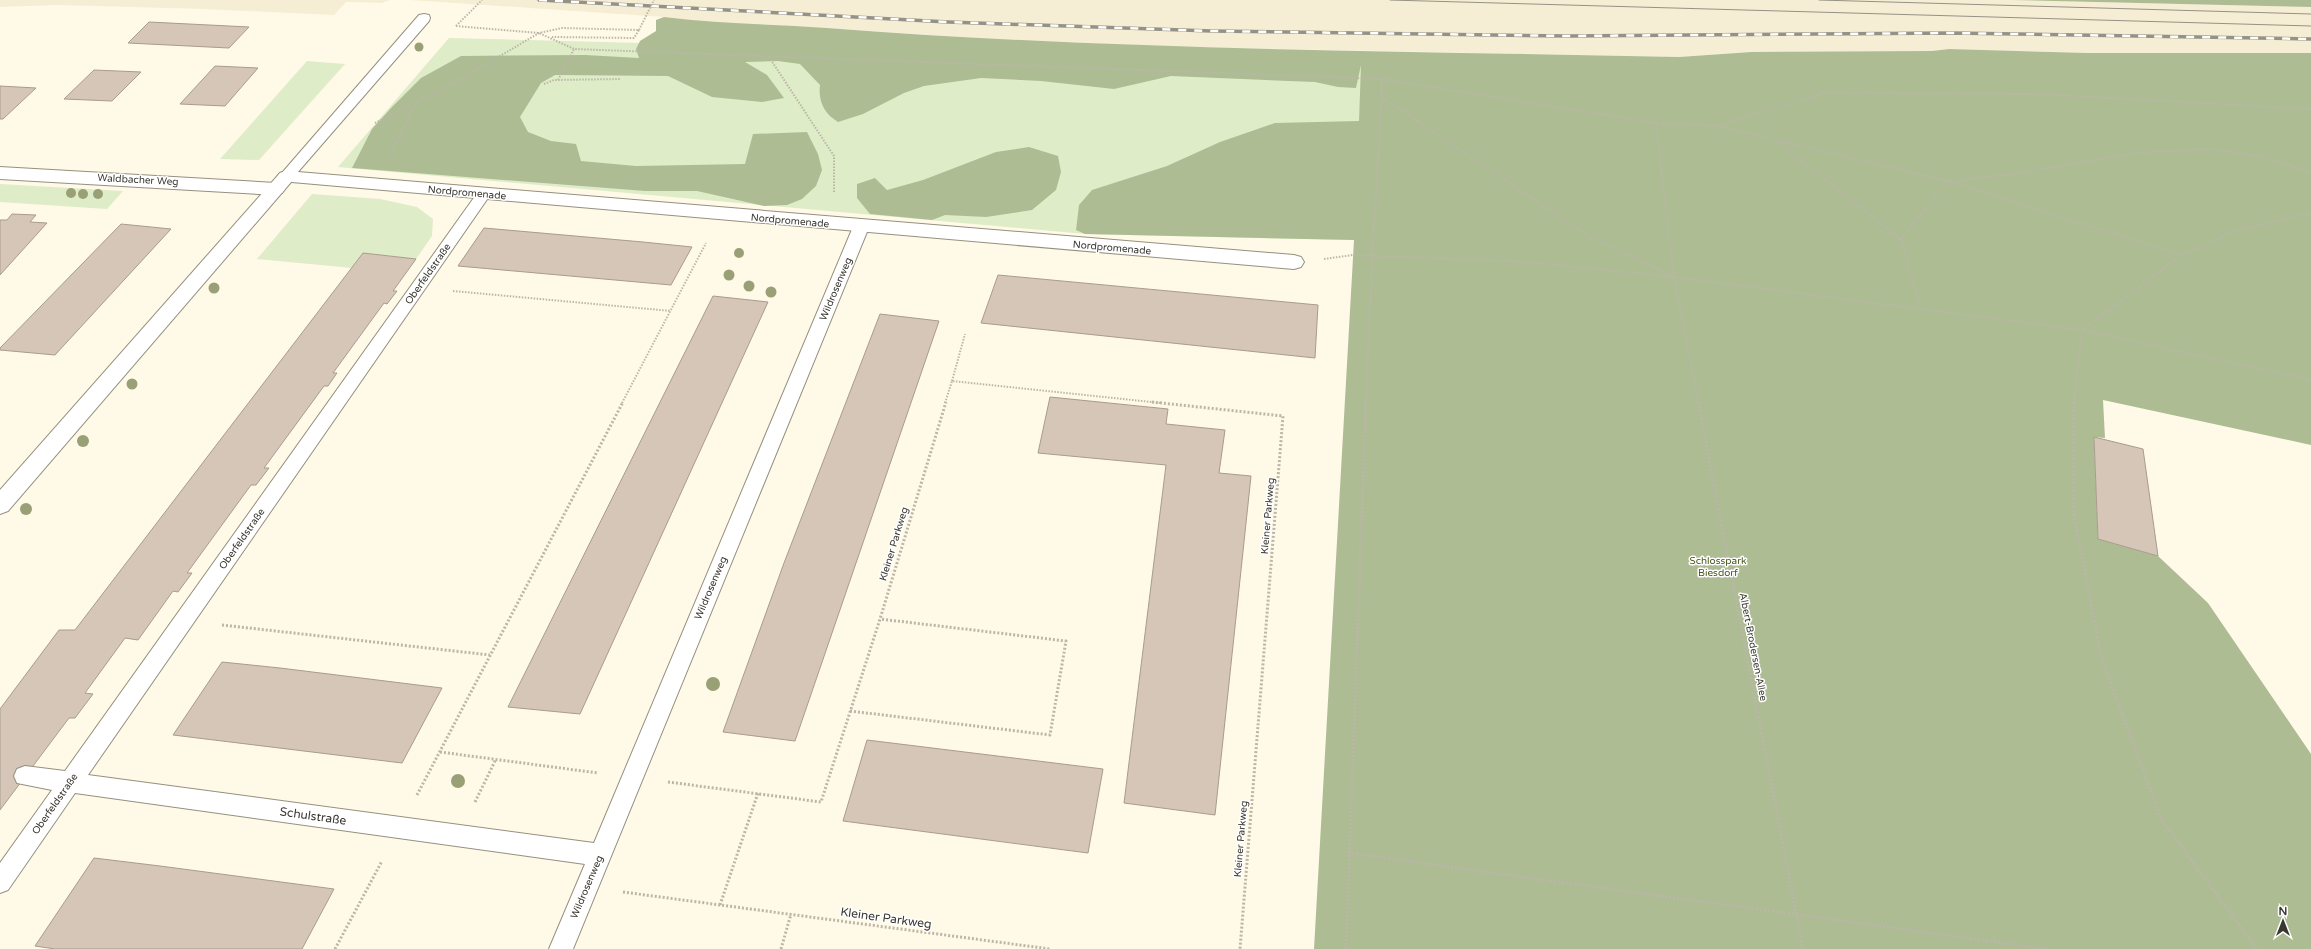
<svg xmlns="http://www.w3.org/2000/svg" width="2311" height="949" font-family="'Varela Round',sans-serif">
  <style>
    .built { fill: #f6eed4 }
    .green { fill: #dfecc8 }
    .forest { fill: #aebc94 }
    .building { fill: #d5c6b8; stroke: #a99b8e }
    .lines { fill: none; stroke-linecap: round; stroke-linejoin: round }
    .lane-casing { stroke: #95907f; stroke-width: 2 }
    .street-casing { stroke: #95907f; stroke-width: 2 }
    .secondary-casing { stroke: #95907f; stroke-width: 2 }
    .path-far1 { stroke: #bbb6a8; stroke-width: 2; stroke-dasharray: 1.5 1.5; stroke-linecap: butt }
    .path { stroke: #bbb6a8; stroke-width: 3; stroke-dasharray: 2 2; stroke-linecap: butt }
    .lane { fill: #fff; fill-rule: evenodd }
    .street { fill: #fff; fill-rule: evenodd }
    .secondary { fill: #fff; fill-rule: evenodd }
    .tram { stroke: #959185; stroke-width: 1 }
    .rail-casing { stroke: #959185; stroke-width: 3.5 }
    .rail { stroke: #fff; stroke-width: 2.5; stroke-dasharray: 8; stroke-linecap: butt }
    .path-bridge { stroke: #bbb6a8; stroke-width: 2; stroke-dasharray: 1.5 1.5; stroke-linecap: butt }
    .tree { fill: #9aa076 }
    .labels { text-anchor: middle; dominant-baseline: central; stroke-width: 3; stroke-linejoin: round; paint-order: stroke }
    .street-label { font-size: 10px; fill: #393730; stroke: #fff }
    .park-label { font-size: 10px; fill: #47571a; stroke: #fff }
    .near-street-label { font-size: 12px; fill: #393730; stroke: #fff }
  </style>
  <rect width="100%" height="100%" fill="#fff9e7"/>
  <path class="built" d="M0,0H390L382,3L346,2L334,15L203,9L58,5L0,7Z
    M410,0H2012L2311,7V53H2088L1949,49L1932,51L1751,52L1679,57L1184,47L1004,40L825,28L723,24L664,17Z"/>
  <path class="green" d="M449,38L1362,62L1354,240L1085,234L338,167Z
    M307,61L345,64L259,160L220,159Z
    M0,184L123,191L107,209L0,202Z
    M312,194L380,199L417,207L433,219L432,236L416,259L363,253L352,268L257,259Z"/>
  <path class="forest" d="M2012,0H2311V7Z
    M664,17C719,24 773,24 827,28C1110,50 1395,51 1679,57L1751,52L1932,51L1949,49L2088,53H2311V445L2103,400L2105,438L2094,437L2098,539L2158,556L2208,603L2311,754V949H1314L1354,240L1085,234L1076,230L1079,205L1092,190L1167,166L1220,142L1275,123L1359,121L1361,65L1356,88L1338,87L1315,82L1171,76L1114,89L1041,81L981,78L924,86L904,93L863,114L838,122C824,114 818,101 820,85L800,64L778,61L745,62L767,75L784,98L762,102L712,97L668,76L555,75L541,83L520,117L528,132L551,141L576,144L581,161L636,166L745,164L753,134L807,132L818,154L822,170L816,186L802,199L787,205L764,206L697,191H645L352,168L372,129L392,107L421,78L461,56L585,55L639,58L636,49L640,41L656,31V20Z
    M1029,147L1058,156L1061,172L1056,190L1032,210L986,217L945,215L932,220L870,214L857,198V184L875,178L887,190L923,180L996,152Z"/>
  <path class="building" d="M149,22L249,27L229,48L128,43Z
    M215,66L258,68L225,106L180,104Z
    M94,70L141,72L112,101L64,99Z
    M0,86L36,88L3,119H0Z
    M12,214L36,215L30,222L47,223L0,275V220H7Z
    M121,224L171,229L55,355L0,350V348Z
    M484,228L643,242L692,247L671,285L458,266Z
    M363,253L416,259L393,291H397L387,304L384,303L333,373H337L328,386H324L264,468H269L256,485H251L187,573H192L178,592L173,591L138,640L125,638L85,693L93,694L75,718H69L0,810V709L59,630H75Z
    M998,275L1318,305L1315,358L981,323Z
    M713,296L768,302L580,714L508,707Z
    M880,314L939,321L795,741L723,732L784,563Z
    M1050,397L1168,409L1166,424L1225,430L1219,473L1251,476L1215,815L1124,803L1166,465L1038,453Z
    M2094,437L2143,449L2158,556L2098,539Z
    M222,662L280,668L442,688L402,763L173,735Z
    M867,740L1103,769L1088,853L843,821Z
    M94,858L160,866L334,889L302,949H55L35,946Z"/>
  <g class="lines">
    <g class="lane-casing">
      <path id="lane" d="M424,14L429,15L430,18L429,21L291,180H281L279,177L281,174L419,15Z
        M483,190L488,192L490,195L488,198L88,775L594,843L853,227L856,223H866L869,227L573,949H549L585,864L75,793L8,890L0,893V863L52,790L17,783L14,776L17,769L25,766L65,771L478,192Z"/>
    </g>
    <g class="street-casing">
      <path id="street" d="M0,167L276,183L282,185L285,189L282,193L276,195L0,179Z
        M286,171L1294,255L1301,257L1304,262L1301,267L1294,269L280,181L277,177L280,173Z"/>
    </g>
    <g class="secondary-casing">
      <path id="secondary" d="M286,171L292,173L295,177L292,181L8,511L0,514V490L280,173Z"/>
    </g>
    <path class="path-far1" d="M456,26L539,33L574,49L1382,79L1656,123L1718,126L1948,181L2015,174L2134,153L2210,149L2266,157L2311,173
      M456,26L482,0
      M769,57L834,156V193
      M1382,79V97L1588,236L1672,276
      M558,80L574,49
      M544,84L554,80L621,79
      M375,123L461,79L539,33L562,28L639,30L634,38L552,37
      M1656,123L1674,277L1698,403
      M1719,126L1824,93L2034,94L2311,109
      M1776,141L1901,239L1921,308
      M390,154L417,102
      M1901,239L1948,181L2181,255
      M1324,259L1353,255L1526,262L1674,277L2082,330L2311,380
      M453,291L671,311
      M952,381L965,334
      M622,403L706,243
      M945,403L952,381L1161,403
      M1366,403L1372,256L1382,97
      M2074,403L2082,330L2182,255L2238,230L2311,213"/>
    <path class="path" d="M1152,402L1283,416L1240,949
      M1698,402L1803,949
      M2074,402V517L2102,659L2161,819L2257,949
      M222,625L490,655
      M850,711L1050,735L1066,641L880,619
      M440,752L598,773
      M668,782L821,802L880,619L946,402
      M417,795L623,402
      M475,802L496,759
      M1348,853L2047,949
      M623,892L1050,949
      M720,905L758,793
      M335,949L382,861
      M781,949L791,914
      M1346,949L1366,402"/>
    <use href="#lane" class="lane"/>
    <use href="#street" class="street"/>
    <use href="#secondary" class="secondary"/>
    <path class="tram" d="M1390,0L2311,26
      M1819,0L2311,14"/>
    <g class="rail-casing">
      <path id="rail" d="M539,0L948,22L1211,31L1568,36L1952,33L2311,39"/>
    </g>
    <use href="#rail" class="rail"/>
    <path class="path-bridge" d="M639,30L654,0"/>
  </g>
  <g class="tree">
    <circle cx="419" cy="47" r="4.5"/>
    <circle cx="71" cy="193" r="5"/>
    <circle cx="83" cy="194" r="5"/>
    <circle cx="98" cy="194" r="5"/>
    <circle cx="739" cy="253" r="5"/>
    <circle cx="729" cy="275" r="5.5"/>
    <circle cx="749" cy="286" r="5.5"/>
    <circle cx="214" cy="288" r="5.5"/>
    <circle cx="771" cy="292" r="5.5"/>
    <circle cx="132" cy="384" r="5.5"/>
    <circle cx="83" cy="441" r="6"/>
    <circle cx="26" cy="509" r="6"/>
    <circle cx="713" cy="684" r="7"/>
    <circle cx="458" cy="781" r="7"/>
  </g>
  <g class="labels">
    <g class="street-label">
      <text transform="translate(138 180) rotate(3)">Waldbacher Weg</text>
      <text transform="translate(467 193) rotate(5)">Nordpromenade</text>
      <text transform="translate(790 221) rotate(5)">Nordpromenade</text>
      <text transform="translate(1112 248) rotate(5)">Nordpromenade</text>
      <text transform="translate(428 274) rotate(-55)">Oberfeldstraße</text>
      <text transform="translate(836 289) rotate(-67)">Wildrosenweg</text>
      <text transform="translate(1268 516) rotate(-85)">Kleiner Parkweg</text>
      <text transform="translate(242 539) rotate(-55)">Oberfeldstraße</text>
      <text transform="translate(894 544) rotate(-73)">Kleiner Parkweg</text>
      <text transform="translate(711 588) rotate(-67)">Wildrosenweg</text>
      <text transform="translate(1753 647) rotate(79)">Albert-Brodersen-Allee</text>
      <text transform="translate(55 804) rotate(-55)">Oberfeldstraße</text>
      <text transform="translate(1241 839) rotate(-85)">Kleiner Parkweg</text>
      <text transform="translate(587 887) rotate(-67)">Wildrosenweg</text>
    </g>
    <g class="park-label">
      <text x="1718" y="561">Schlosspark<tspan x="1718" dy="12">Biesdorf</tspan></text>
    </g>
    <g class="near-street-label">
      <text transform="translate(313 816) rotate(8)">Schulstraße</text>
      <text transform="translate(886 918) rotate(8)">Kleiner Parkweg</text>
    </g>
  </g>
  <g transform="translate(2283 921)" stroke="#ffffff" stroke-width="3" paint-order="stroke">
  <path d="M0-3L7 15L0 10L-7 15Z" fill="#393730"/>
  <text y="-6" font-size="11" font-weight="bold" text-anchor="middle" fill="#393730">N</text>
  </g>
</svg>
